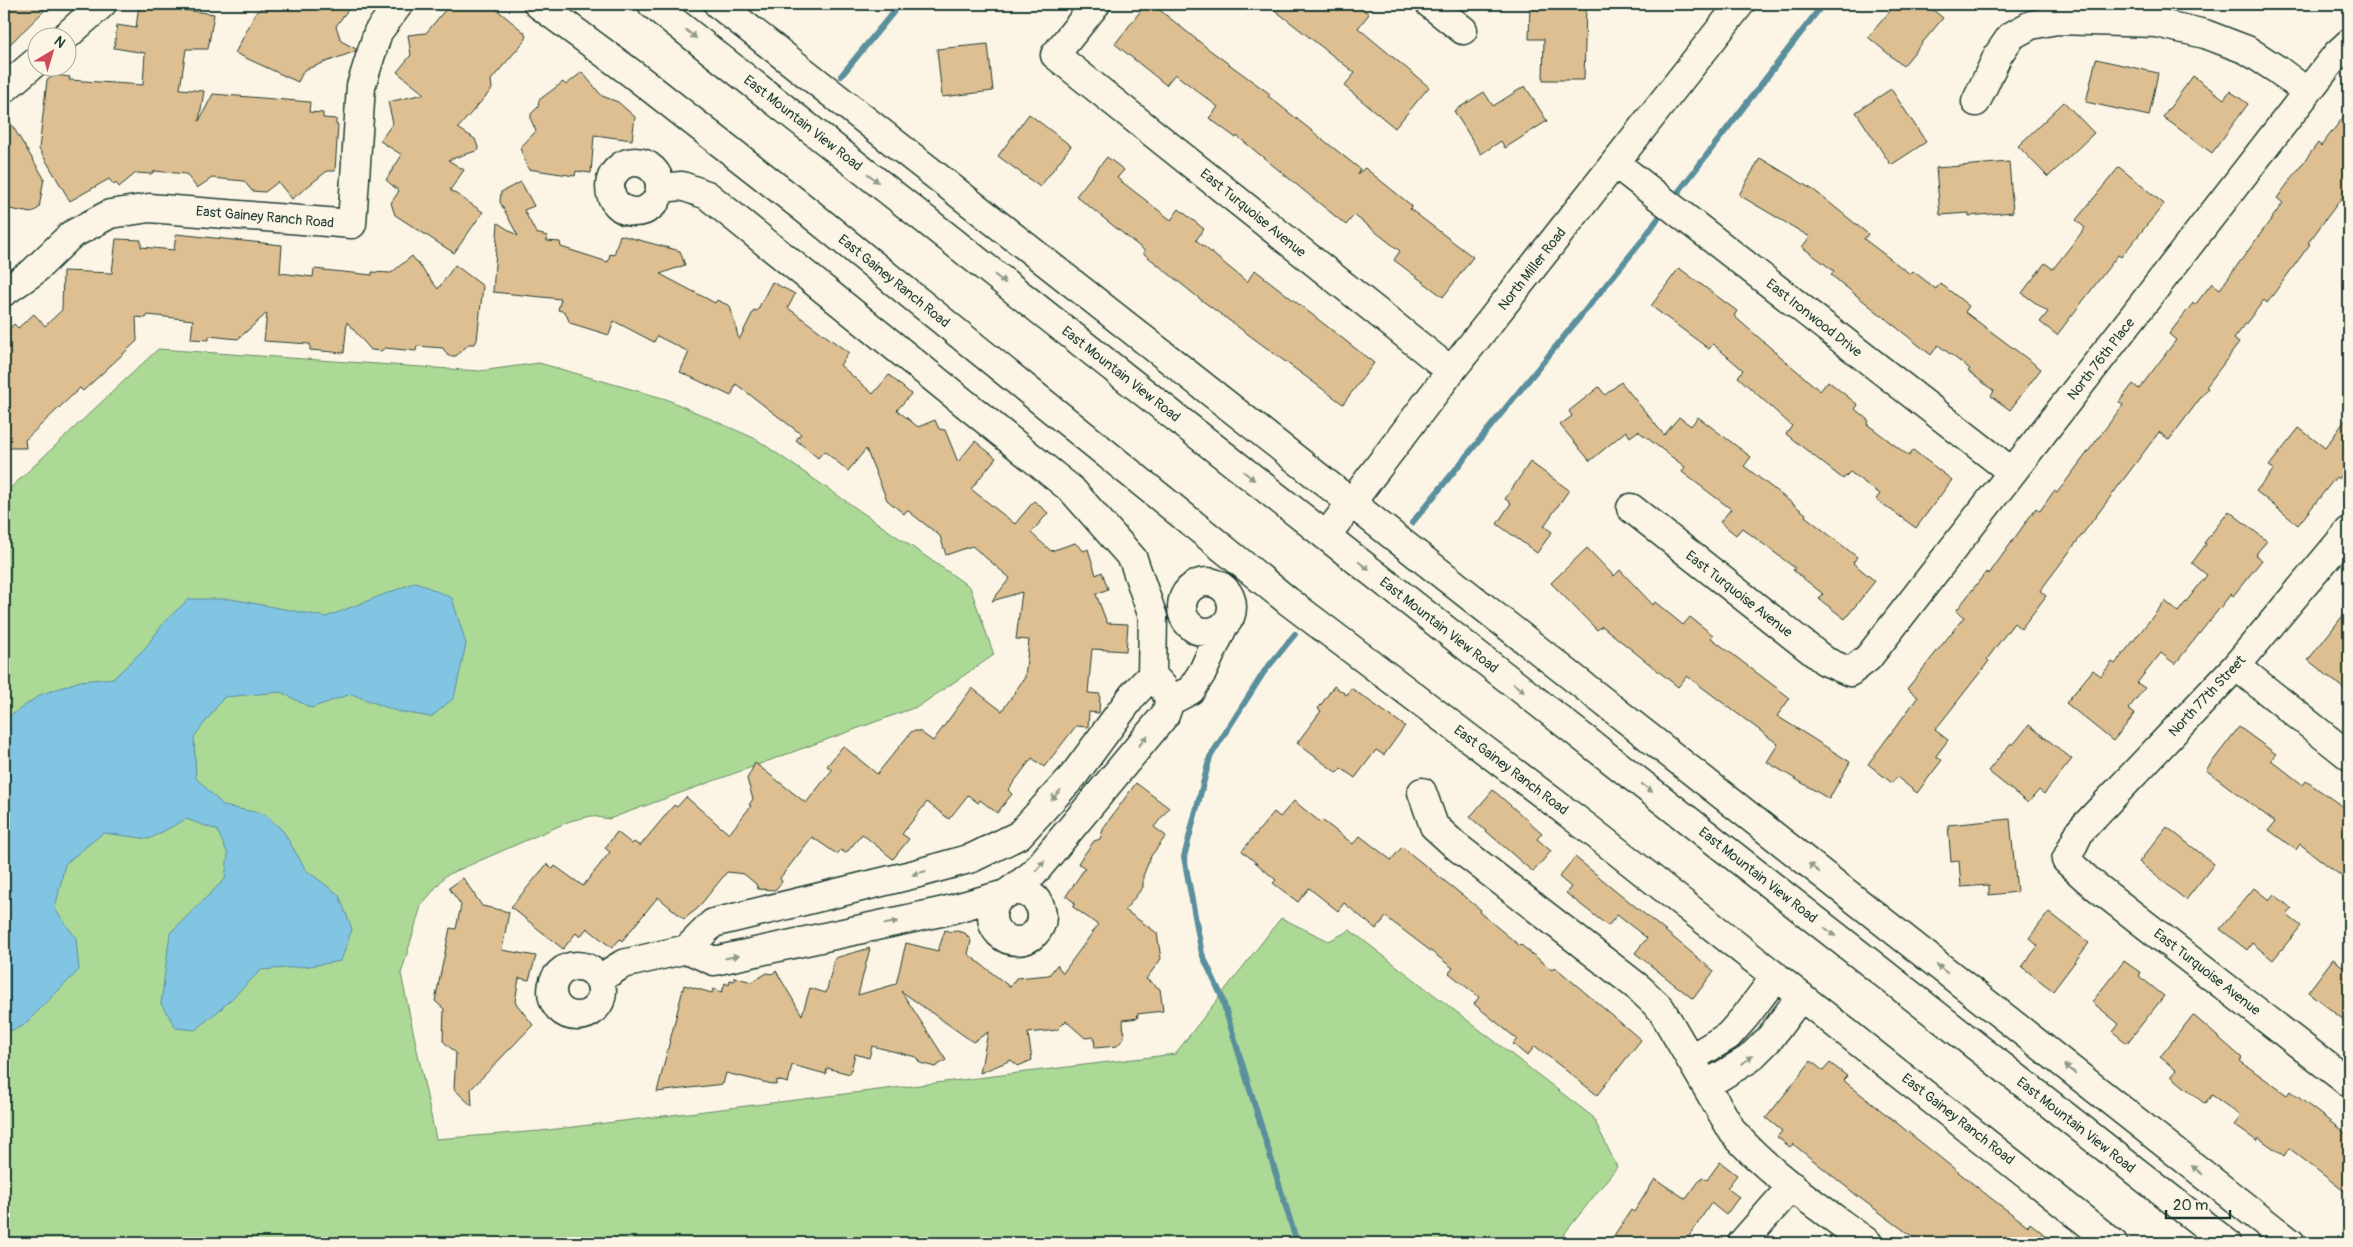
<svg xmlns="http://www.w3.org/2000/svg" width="2353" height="1247" font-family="Pangolin,sans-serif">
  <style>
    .green { fill: #add997; stroke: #668b66 }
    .water { fill: #82c5e3; stroke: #5a8f9d }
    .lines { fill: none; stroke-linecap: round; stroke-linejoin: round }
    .stream { stroke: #5a8f9d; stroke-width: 6 }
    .building { fill: #debf91; stroke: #1f3d34 }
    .minor-casing { stroke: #1f3d34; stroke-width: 31 }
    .major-casing { stroke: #1f3d34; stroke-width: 31 }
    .minor { stroke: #fcf5e5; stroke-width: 28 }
    .major { stroke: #fcf5e5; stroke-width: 28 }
    .oneway { fill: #8e998c }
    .labels { text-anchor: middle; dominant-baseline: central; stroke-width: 4; stroke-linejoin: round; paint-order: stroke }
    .street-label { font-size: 14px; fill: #1f3d34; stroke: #fcf5e5 }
  </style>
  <rect width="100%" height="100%" fill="#fcf5e5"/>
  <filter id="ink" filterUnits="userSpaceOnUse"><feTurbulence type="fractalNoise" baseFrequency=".02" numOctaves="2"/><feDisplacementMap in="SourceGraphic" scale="10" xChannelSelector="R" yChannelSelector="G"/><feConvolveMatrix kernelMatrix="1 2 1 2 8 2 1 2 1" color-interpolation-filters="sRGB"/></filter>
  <g filter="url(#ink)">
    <path class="green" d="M158,349L480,371L539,363L666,399L756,439L970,587L994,655L919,706L609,819L591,816L570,821L445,876L421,906L401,974L436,1139L540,1131L1175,1054L1281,918L1329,941L1350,930L1593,1117L1617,1167L1557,1243H4V494Z"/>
    <path class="water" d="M416,582L452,598L466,644L454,698L431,717L396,711L351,694L311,708L281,692L224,697L194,737L196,778L224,806L265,814L283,831L306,870L339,895L352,929L341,961L310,966L261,970L222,1008L195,1030L176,1028L161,1004L170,933L225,879L228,854L217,830L186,819L149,839L103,833L65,864L55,909L76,938L79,970L23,1026L4,1033V720L40,695L80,681L114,678L145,648L166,620L189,599H231L326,617Z"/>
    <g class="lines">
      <path class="stream" d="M841,76L900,4
        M1673,199L1823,4
        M1412,523L1641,242L1665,209
        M1295,634L1264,672L1210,757L1184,857L1202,954L1221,995L1297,1243"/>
    </g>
    <path class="building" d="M4,4H51L4,50Z
      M139,4L214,14L208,49H186L180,89L204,91L199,121L213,94L310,102L309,112L323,113V118L336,119V125H338L335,171H327L292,199L278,182L265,192L252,191L244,181L212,178L197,188L186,174L155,171L151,174L136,173L119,187L116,183L114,185L109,179L70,201L39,149L47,80L55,75L70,77L69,80L143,85L145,53L114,48L117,25L136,28Z
      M264,4H352L336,26L341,41L356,49V51L304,70L298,82L235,53L257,11L260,10Z
      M450,4H490L525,33L526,39L491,80L492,89L458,128L475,139L479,150L448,160L464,170L450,190L483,212L454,253L395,215L391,203L399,191L386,180L402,155L380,141L393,123L388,102L424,94L397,72L411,55L408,35L426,33Z
      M1146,4H1152L1211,51L1270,94L1268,96L1360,169L1357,174L1365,168L1412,206L1410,209L1473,257L1443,297L1394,260L1400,251L1354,215L1346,225L1237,136L1236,138L1209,118L1218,107L1175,74L1166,85L1115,44Z
      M1267,4H1356L1369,14L1358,28L1429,87L1395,128L1344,86L1355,73Z
      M1530,4L1586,6L1584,80H1543L1544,39H1529Z
      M1896,4H1926L1943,18L1903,66L1868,37Z
      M988,44L993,91L942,97L937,49Z
      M2096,59L2158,73L2149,116L2086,102Z
      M582,72L602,96L618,102L635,117L632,140L594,135L591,173L576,171L575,176L528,169L520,148L536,131L531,120V114L538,107L539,100L563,82L566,85Z
      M2193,76L2224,99L2230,91L2248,104L2212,153L2163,117Z
      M1525,86L1547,121L1505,148L1501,141L1481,154L1454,111L1484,92L1493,106Z
      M1891,89L1926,142L1891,165L1856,112Z
      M2064,102L2094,133L2048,177L2018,146Z
      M2349,110V188L2308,243L2310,244L2267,303L2264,300L2234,339L2239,343L2206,387L2208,388L2169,440L2159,432L2040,591L2046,596L2021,629L2014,623L1987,659L1989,661L1935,730L1948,740L1936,756L1942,760L1917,793L1897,777L1892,783L1868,764L1918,697L1907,689L1964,617L1956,611L1986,572L1989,574L2036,508L2040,511L2054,491L2057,493L2123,405L2119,402L2133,384L2139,389L2176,340L2169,334L2193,303L2195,305L2212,283L2220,289L2283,203L2277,198L2318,143L2321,146Z
      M4,112L44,178L39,208L31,213L4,208Z
      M1029,114L1071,146L1040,187L998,156Z
      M1107,157L1124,170L1117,178L1171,220L1179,209L1204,229L1196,240L1247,282L1255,270L1374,363L1343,404L1200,299L1143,253L1145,251L1076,196Z
      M1760,158L1815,191L1868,234L1864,239L1910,274L1913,271L1936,289L1940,283L1969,306L1965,312L2041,369L2010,410L1991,396L1994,391L1968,371L1970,369L1938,345L1931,355L1831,275L1834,271L1802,247L1810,237L1739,195Z
      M2009,162L2013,212L1969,216V213L1940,215L1936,168Z
      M2119,167L2164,204L2121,257L2118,255L2057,335L2040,322L2048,312L2022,293L2045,263L2053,269L2085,228L2076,220Z
      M521,182L534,206L524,210L536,233L547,236V241L560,242L561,247L608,262L610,254L614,255L620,235L680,251L685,265L660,274L715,303L717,300L730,306L739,340L754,310L757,311L772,282L795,294L788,308L849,353L840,365L873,394L889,375L911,394L897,410L918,427L935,420L939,429L945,430L958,462L975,441L996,458L971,489L1015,524L1034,501L1048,513L1031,533L1051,551L1075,543L1084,551L1088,549L1096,575L1102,572L1108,589L1096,594L1107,623L1128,624L1126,651L1092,649L1088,693L1100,694L1099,713L1089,712L1088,727L1076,726L1044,767L1032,758L1008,790L1012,794L997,813L980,800L978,803L968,795L949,819L927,802L902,834L909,839L893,859L862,834L848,851L845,853L841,850L837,854L812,837L780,878L782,882L775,890L758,889L756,884L744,874L727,872L697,909L684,919L658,897L622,941L620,939L612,948L587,928L580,937L576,933L563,949L511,907L547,864L553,869L555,866L583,886L610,852L605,848L617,832L632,844L634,842L640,846L674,805L677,807L686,797L729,834L751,806L749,805L753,799L747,779L755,763L806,803L832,770L827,766L843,746L877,774L912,731H919L933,741L972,688L1002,711L1025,677L1029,640L1016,639L1022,592L992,601L1010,578L972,546L946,555L940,536L907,510L904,514L887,500L866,449L848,471L824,451L818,458L796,440L801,434L736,384L731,396L680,372L689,352L657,336L654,342L614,321L609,335L570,323L565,312L558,310L561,299L493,292L498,223L518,236L500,202L501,192Z
      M176,234L282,245L280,273L313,277L314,269L372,275V272L391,273L412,256L438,289L455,265L483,286L477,340L475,344H469L456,356H448L443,348L417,346L416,351L385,348L381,351L371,350L347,322L344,353L310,350V344L264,341L267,313L238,339L209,336V340L191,339L193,320L148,315L146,318L136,317L137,341L83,391L80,388L25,440L26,448H4V334L14,324L18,328L34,314L45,326L62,310L63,271L112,273L116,239L141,240V247L174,250Z
      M1679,268L1737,311L1734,316L1820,391L1828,381L1858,405L1855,409L1869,421L1867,424L1909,456L1913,450L1952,480L1916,528L1876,499L1880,494L1850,472L1843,479L1786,434L1792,426L1738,377L1743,370L1713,344L1709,349L1651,306Z
      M1621,382L1664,435L1679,417L1691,426L1698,417L1751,457L1744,466L1806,514L1805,516L1857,557L1853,563L1875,581L1845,619L1819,599L1823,594L1793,570L1795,568L1742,528L1736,535L1720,522L1731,509L1682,472L1685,467L1638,431L1630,437L1626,431L1590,461L1560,425L1572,416L1569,411L1599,387L1605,395Z
      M2349,415V465L2339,479L2336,477L2298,525L2256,491L2274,469L2269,466L2299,428L2325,448Z
      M1530,462L1569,490L1544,526L1552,532L1537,553L1497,524L1511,503L1505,499Z
      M2229,511L2267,541L2255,555L2262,560L2233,596L2231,594L2175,664L2161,653L2137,683L2145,688L2128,709L2135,714L2113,741L2066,703L2093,670L2101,676L2112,662L2115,664L2165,601L2178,612L2207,575L2192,563L2206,544L2204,543Z
      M1587,548L1614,576L1620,570L1653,605L1655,602L1683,625L1690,617L1713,635L1711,638L1790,698L1777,716L1850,762L1829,799L1767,762L1778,744L1687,676L1678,687L1602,626L1597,630L1551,583Z
      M2349,608V693L2308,660Z
      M1334,686L1347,695L1351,688L1405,726L1384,755L1376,750L1355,778L1341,768L1337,773L1297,743L1321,711L1318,709Z
      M2029,725L2072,759L2044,794L2039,790L2028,803L1988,771L2011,743L2013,745Z
      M2239,727L2276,754L2271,760L2303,785L2306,781L2349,811V882L2300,844L2296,850L2269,830L2275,822L2206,770Z
      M1136,783L1169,808L1154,827L1166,836L1151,856L1143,876V887L1125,910L1157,933L1161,959L1146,979L1160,989L1163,1011L1137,1014L1138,1018L1123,1020L1124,1038L1117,1046L1095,1048L1094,1037L1085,1038L1066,1021L1057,1030L1028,1033L1032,1060L1018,1066L1011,1060L980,1073L988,1032L973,1042L901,991L946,1060L935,1067L920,1063L916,1057L872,1046L869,1058L855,1054L850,1074L827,1068L826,1074L792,1065L788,1083L777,1080L776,1085L726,1073L723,1084L657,1092L684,985L712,993L713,989L722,992L725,983L729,985L730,980L734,981V977L752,982L767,973L772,974L776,971L802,1015L810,988L826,993L835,958L870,948L858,995L896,984L906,943L938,951L945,930L952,932L953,930L965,933L971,941L968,954L1010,987L1016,978L1049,975L1057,965L1063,973L1098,925L1073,907L1075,903L1066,896L1085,868L1078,863L1094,841L1100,839L1104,827Z
      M1493,790L1542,833L1537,839L1551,851L1533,872L1470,817Z
      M1294,801L1320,822L1322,820L1353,844L1360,836L1391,860L1402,847L1481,910L1479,912L1520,946L1521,945L1552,970L1555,967L1641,1040L1597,1095L1535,1046L1527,1056L1513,1044L1517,1039L1474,1004L1479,997L1449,973L1453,968L1386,917L1376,929L1344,903L1338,911L1309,888L1298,902L1273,883L1276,880L1242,851L1274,812L1280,817Z
      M2010,819L2017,892L1989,895V885L1961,887L1959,861L1951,862L1948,825Z
      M2167,827L2214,864L2186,900L2139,862Z
      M1575,857L1714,971L1693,999L1635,953L1647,938L1617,915L1608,926L1566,893L1571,887L1559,877Z
      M463,878L482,906L509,912L502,950L536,956L529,980L519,978L515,1002L533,1025L471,1089L472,1106L454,1089L456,1053L443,1041L444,1009L435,1001L450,928L456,929L461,905L449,888Z
      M2254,888L2269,900L2274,894L2292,909L2287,915L2301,926L2273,960L2252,943L2247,950L2220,929Z
      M2049,912L2089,943L2053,991L2022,967L2038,946L2029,938Z
      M2333,959L2349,971V1024L2308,992Z
      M2124,961L2141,973L2139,976L2164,996L2127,1043L2113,1032L2119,1024L2092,1002Z
      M2193,1015L2242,1058L2240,1061L2287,1095L2290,1091L2349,1136V1195L2289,1148L2284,1156L2259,1138L2257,1141L2234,1125L2241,1116L2212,1095L2205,1104L2171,1076L2176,1070L2160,1057Z
      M1811,1061L1823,1071L1830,1063L1847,1076L1843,1080L1992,1199L2028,1226L2030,1223L2055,1243H1921L1860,1198L1793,1144L1790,1147L1777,1137L1782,1131L1766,1118Z
      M1720,1162L1737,1175L1727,1188L1739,1197L1726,1215L1711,1203L1685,1243H1609L1631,1210L1634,1212L1655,1179L1686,1199L1702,1177L1707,1180Z"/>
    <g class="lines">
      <g class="minor-casing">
        <path id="minor" d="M538,4L634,75L806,210L1288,601L1589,829L2113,1243
          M1096,4L1055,55L1451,371
          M1430,4L1463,30
          M64,38L102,4
          M4,89L38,60
          M1976,102L1998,55L2011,36L2031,25L2056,20L2157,23L2205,34L2247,50L2278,70L2307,92
          M610 187a25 25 0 1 1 50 0a25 25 0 1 1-50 0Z
          M1615,163L2012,472
          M4,292L33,272L71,235L110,214L149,208L352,224L361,86L378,32L399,4
          M1631,508L1825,661L1850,672L1868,658L2337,54L2349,43
          M2349,531L2236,666L2080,831L2066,860L2089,881L2349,1083
          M1326,536L1451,371L1740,4
          M1182 607a25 25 0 1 1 50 0a25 25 0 1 1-50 0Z
          M2236,666L2349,756
          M1170,701L1191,690L1203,671L1223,627
          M1422,792L1434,826L1456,846L1639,988L1661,1009L1733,1132C1771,1176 1822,1209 1868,1243
          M992 916a25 25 0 1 1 50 0a25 25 0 1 1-50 0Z
          M687,949L714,961L945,911L1006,894L1033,874L1165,715L1170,701L1163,687L1152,675
          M552 991a25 25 0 1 1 50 0a25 25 0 1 1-50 0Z
          M599,979L623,964L687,949L713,923L915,874L972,858L1019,835L1074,775L1133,695L1152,675L1153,617L1133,559L1072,490L707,195L682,186L660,188
          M1690,1059L1728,1036L1745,1017L1776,976
          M1706,1085L1749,1059L1770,1038L1801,996
          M1742,1243L1792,1186"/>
      </g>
      <g class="major-casing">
        <path id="major" d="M652,4L1326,536L2227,1243
          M718,4L2291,1243"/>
      </g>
      <use href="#minor" class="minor"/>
      <use href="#major" class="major"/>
    </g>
    <defs><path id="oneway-solid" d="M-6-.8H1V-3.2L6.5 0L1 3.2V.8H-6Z" transform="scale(1.25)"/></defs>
    <g class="oneway">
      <use href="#oneway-solid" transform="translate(691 34) rotate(38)"/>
      <use href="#oneway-solid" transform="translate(873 178) rotate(38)"/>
      <use href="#oneway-solid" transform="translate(1000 279) rotate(38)"/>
      <use href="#oneway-solid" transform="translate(1249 476) rotate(38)"/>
      <use href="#oneway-solid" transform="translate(1364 566) rotate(38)"/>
      <use href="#oneway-solid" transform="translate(1519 688) rotate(38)"/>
      <use href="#oneway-solid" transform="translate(1143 741) rotate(-50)"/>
      <use href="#oneway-solid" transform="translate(1647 788) rotate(38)"/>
      <use href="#oneway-solid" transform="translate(1056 795) rotate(132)"/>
      <use href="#oneway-solid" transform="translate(1040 866) rotate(-50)"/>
      <use href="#oneway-solid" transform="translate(1814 868) rotate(-142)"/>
      <use href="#oneway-solid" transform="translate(919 873) rotate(164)"/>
      <use href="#oneway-solid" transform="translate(891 923) rotate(-12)"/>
      <use href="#oneway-solid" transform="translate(1830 932) rotate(38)"/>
      <use href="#oneway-solid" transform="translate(732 957) rotate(-12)"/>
      <use href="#oneway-solid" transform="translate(1942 969) rotate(-142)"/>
      <use href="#oneway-solid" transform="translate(1747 1060) rotate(-38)"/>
      <use href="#oneway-solid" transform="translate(2070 1069) rotate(-142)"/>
      <use href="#oneway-solid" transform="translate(2197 1170) rotate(-142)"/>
    </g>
  </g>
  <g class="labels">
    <g class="street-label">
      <text transform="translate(803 123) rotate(38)">East Mountain View Road</text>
      <text transform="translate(1253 213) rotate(39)">East Turquoise Avenue</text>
      <text transform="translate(265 217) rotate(5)">East Gainey Ranch Road</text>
      <text transform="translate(1532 269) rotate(-52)">North Miller Road</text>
      <text transform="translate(894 281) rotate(39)">East Gainey Ranch Road</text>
      <text transform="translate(1814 318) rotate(38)">East Ironwood Drive</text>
      <text transform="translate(2101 359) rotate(-52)">North 76th Place</text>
      <text transform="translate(1121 374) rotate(38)">East Mountain View Road</text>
      <text transform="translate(1739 594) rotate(38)">East Turquoise Avenue</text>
      <text transform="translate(1439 625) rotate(38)">East Mountain View Road</text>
      <text transform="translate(2207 696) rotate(-47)">North 77th Street</text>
      <text transform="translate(1511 770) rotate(37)">East Gainey Ranch Road</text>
      <text transform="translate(1758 875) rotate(38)">East Mountain View Road</text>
      <text transform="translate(2207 972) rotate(38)">East Turquoise Avenue</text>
      <text transform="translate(1958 1119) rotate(38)">East Gainey Ranch Road</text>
      <text transform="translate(2076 1125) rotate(38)">East Mountain View Road</text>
    </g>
  </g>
  <rect width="2353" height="1247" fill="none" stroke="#fcf5e5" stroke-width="20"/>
  <rect x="10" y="10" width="2333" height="1227" fill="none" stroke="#1f3d34" stroke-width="2" filter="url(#ink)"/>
  <g transform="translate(52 52) rotate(38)"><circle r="24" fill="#fcf5e5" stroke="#a4ab9e"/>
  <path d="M0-4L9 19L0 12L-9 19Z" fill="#d1495b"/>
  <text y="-8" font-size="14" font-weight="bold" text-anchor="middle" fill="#1f3d34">N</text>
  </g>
  <path d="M2166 1210v8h64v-8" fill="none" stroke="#1f3d34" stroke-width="2.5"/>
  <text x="2173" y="1210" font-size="15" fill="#1f3d34" stroke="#fcf5e5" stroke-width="4" paint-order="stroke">20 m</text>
</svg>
